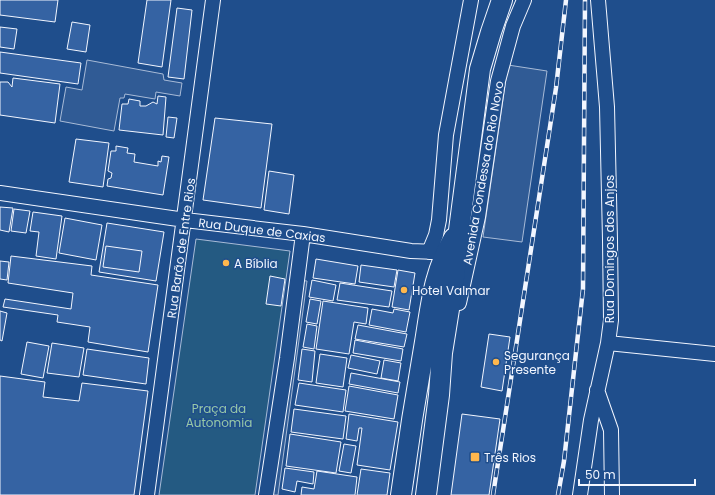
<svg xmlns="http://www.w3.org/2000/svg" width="715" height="495" font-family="Poppins,sans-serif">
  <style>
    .green { fill: #245a82; stroke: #a8bbd7 }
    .parking { fill: #305b95; stroke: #a8bbd7 }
    .building { fill: #3563a3; stroke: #f2f6ff }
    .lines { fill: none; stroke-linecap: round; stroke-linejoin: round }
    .street-casing { stroke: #f2f6ff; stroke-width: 16 }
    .secondary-casing { stroke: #f2f6ff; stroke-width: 22 }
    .street { stroke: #1f4e8c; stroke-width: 14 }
    .secondary { stroke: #1f4e8c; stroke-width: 20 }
    .rail-casing { stroke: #f2f6ff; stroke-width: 4.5 }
    .rail { stroke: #1f4e8c; stroke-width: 3; stroke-dasharray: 9; stroke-linecap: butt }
    .poi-dot { fill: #ffb74d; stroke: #1f4e8c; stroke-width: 1.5 }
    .labels { text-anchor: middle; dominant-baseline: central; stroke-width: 3; stroke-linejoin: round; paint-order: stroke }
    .street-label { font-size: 12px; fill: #f2f6ff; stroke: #1f4e8c }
    .poi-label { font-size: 12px; fill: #f2f6ff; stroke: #1f4e8c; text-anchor: start }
    .park-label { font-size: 12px; fill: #97c8a6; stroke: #1f4e8c }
  </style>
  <rect width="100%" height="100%" fill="#1f4e8c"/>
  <path class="green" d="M196,239L290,251L255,495H159Z"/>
  <path class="parking" d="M87,60L163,74L164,80L182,83L180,96L156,92L155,99L125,94L124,98H120L114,131L60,121L66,87L82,90Z
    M508,65L547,71L522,242L483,237Z
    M297,280L307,281L278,495H268Z"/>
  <path class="building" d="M0,0H58L55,22L0,15Z
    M147,0H171L162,67L138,63Z
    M177,8L192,10L184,79L168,77Z
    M72,22L90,25L86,52L67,49Z
    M0,27L17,29L14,49L0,47Z
    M0,52L81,63L78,84L0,73Z
    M13,78L60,84L55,123L0,115V82H8L12,87Z
    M158,96L166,97L163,135L119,130L122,104H128L129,99L140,101V106H146L153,102L157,104Z
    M168,117L177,118L174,138L166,137Z
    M215,118L272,124L261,208L203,200Z
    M76,139L109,143L103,187L69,182Z
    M116,146L128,148L127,153L135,154L134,162L158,166V161L161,162L162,156L169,157L163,195L107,186L108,179L111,178L112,173L108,171L111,151H116Z
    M269,171L294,175L289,214L264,210Z
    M0,207L13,208L9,232L0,230Z
    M14,209L30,211L26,233L11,231Z
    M33,212L62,216L56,259L36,256L39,232L30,231Z
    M65,218L102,225L96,260L59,253Z
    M107,223L164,232L156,281L99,272Z
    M106,246L142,251L139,272L103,267Z
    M11,256L92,266L91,275L158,285L148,352L88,342L90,327L57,322L58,315L3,307L5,299L71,309L73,293L8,283Z
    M316,259L358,266L355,284L313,278Z
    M0,261L9,262L7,280L0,279Z
    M361,265L397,270L394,287L359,282Z
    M398,270L415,273L409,310L392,307Z
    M270,276L285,279L281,306L266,304Z
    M312,280L336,285L333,301L309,297Z
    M340,283L392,291L389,307L337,300Z
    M310,299L321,301L317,324L306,322Z
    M323,301L368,308L366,324L354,322L349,354L316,349Z
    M372,309L393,313L394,309L410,312L406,332L369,325Z
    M0,311L7,313L2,341L0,340Z
    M307,324L317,326L314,349L303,347Z
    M358,325L407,334L404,347L355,339Z
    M489,334L510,337L502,391L481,387Z
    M355,340L403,349L401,361L353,353Z
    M27,342L49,346L43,378L21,374Z
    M52,343L84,348L79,377L47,373Z
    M87,349L149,358L146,384L83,375Z
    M302,349L315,351L312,382L298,380Z
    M320,354L347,358L343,387L316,383Z
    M351,355L380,361L377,374L348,368Z
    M384,360L401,363L398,381L381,378Z
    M351,373L400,382L398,393L349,384Z
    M0,376L45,382L43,397L79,401L82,383L148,391L134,495H0Z
    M299,383L346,390L343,412L295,405Z
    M349,386L398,395L394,419L345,411Z
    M294,409L346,416L343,439L291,432Z
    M349,414L398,422L390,470L357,465L362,428H359L357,441L346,439Z
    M462,414L500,419L489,495H451Z
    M290,434L341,442L336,473L286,466Z
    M344,444L356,446L351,473L339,471Z
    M285,468L314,472L313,484L297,481L295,492L282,489Z
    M361,469L390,473L387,495H357Z
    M317,471L357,477L355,495H301L302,487L314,489Z"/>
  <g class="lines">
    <g class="street-casing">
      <path id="street" d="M0,193L185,220L303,234L411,251L437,252L446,251
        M429,252L436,235L439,220L446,135L471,0
        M459,303L478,217L498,81L513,26L524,0
        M608,343L715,354
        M597,390L611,430L612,495
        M147,495L213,0
        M266,495L287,358L303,234
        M580,495L591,420L608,343L611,320L610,240L607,107L598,0"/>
    </g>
    <g class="secondary-casing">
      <path id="secondary" d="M401,495C408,444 416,393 425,342C431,305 434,271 454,238
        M426,495L439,395L442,353L454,278L459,230L480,69L491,32L502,0"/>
    </g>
    <use href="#street" class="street"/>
    <use href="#secondary" class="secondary"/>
    <g class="rail-casing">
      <path id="rail" d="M493,495L556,88L566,0
        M558,495L564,461L583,289L585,0"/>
    </g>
    <use href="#rail" class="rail"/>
  </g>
  <g class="poi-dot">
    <circle cx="226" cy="263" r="4"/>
    <circle cx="404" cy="290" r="4"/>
    <circle cx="496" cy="362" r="4"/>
    <rect x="470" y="452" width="10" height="10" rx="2"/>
  </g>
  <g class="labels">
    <g class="street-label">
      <text transform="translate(483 173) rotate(-80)">Avenida Condessa do Rio Novo</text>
      <text transform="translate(262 230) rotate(7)">Rua Duque de Caxias</text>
      <text transform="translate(181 248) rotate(-82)">Rua Barão de Entre Rios</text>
      <text transform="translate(609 249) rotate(-90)">Rua Domingos dos Anjos</text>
    </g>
    <g class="poi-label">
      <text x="234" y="263">A Bíblia</text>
      <text x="412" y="290">Hotel Valmar</text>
      <text x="504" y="355">Segurança<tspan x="504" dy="14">Presente</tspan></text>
      <text x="484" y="457">Três Rios</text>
    </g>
    <g class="park-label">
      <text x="219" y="408">Praça da<tspan x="219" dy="14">Autonomia</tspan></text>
    </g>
  </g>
  <path d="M579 479v6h116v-6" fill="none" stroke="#f2f6ff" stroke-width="2"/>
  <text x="585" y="479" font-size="12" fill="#f2f6ff" stroke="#1f4e8c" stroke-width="3" paint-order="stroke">50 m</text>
</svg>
